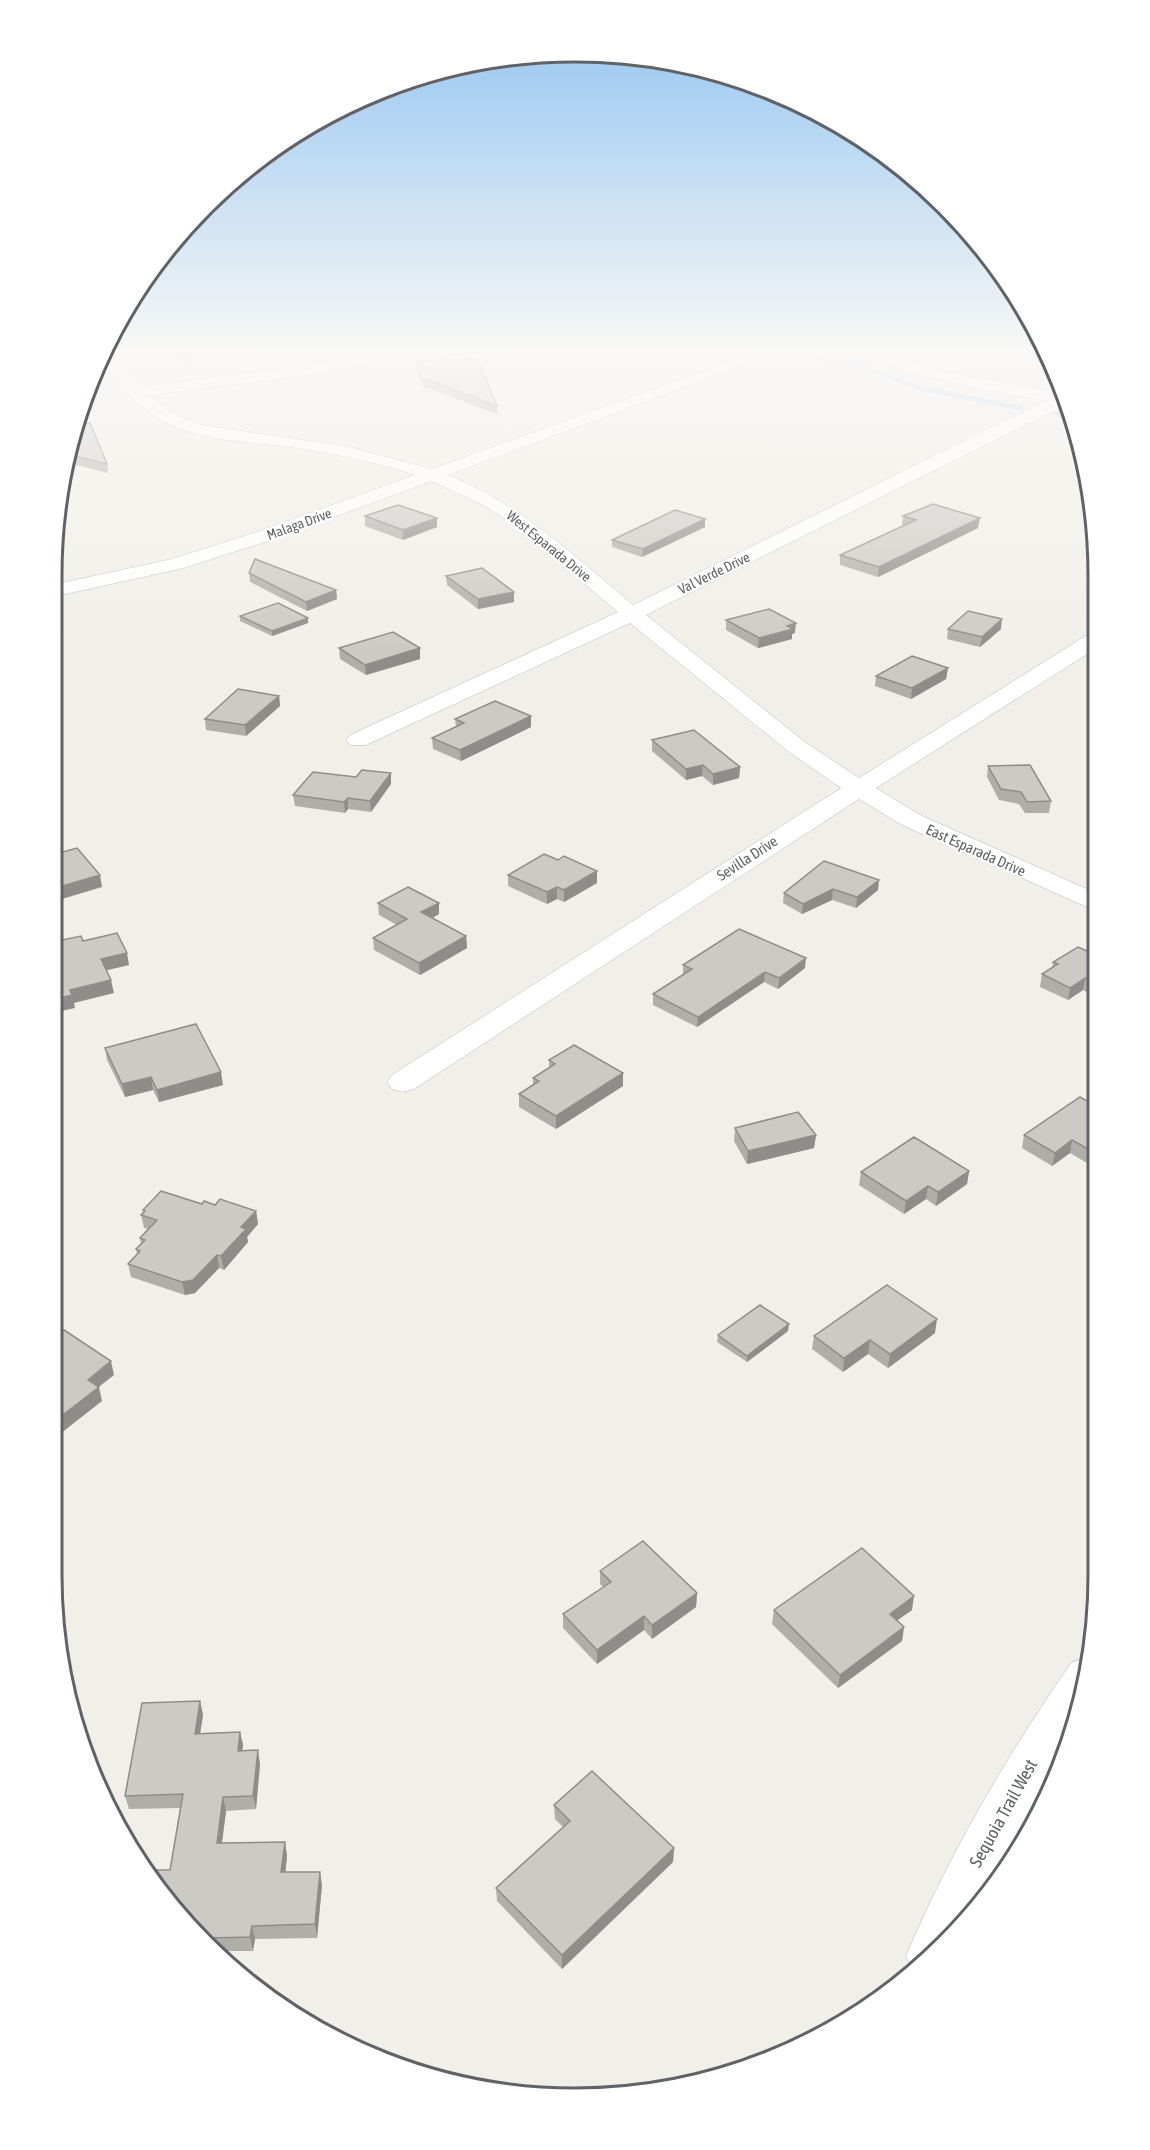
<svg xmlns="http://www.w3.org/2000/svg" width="1150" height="2150" font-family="'Asap Condensed',sans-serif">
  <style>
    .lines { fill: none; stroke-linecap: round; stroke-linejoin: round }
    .stream { stroke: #aadaff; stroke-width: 4.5 }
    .street-casing { stroke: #b5b8bc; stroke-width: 1 }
    .street { fill: #fff; fill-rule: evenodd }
    .wall { fill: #afaea9 }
    .shaded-wall { fill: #8f8d8a }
    .building { fill: #cccac5; stroke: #8f8d8a; stroke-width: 1.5 }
    .labels { text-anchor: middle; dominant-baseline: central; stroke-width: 4.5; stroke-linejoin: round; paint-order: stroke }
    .far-street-label { font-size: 14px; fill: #5f6368; stroke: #fff }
    .street-label { font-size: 15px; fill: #5f6368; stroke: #fff }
    .near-street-label { font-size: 18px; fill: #5f6368; stroke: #fff }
    .rim { fill: none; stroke: #5f6368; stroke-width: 3 }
  </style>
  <rect width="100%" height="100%" fill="#f1efe8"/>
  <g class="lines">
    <path class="stream" d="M792,353L860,366L920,388L1020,408
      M1056,413L1071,419"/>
    <g class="street-casing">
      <path id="street" d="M102,350H109L141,387L300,366L394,350H430L423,354L300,376L149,395L172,413L201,425L350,447L432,469L762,350H784L448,475C522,505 573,555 633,605L1045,401C1008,393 886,375 862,350H882L942,371L1064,394L1067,404L646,615L805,742L859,778L1087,635L1095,634V649L876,788L920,815L1096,893V911L902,825L859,799L414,1089L403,1092L392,1089L387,1082L392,1075L841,788L789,752L630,623L366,745H350L346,740L350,735L618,612L510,522L485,506L432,481L271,540L184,568L52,597V585L172,559L257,532L415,475C375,462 332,453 290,447C246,441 200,442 161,420C135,405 118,380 99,358Z
        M1087,1657L1090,1658L1081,1711L1068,1746L1020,1828L980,1905L913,1973L906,1956C950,1852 1007,1756 1071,1663Z"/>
    </g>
    <use href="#street" class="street"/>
  </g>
  <path class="wall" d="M169,350H186L190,366Z
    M416,361L497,406V414L422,386L417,369Z
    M69,439L107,464L108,473L65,462Z
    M365,516L437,518V527L403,540L365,526Z
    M903,516L978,528L878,577L840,565V555L903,526L902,525Z
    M705,527L642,557L612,547V540Z
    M249,573L336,590L337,599L307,611L250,582Z
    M446,576L514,592V602L478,609L447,585Z
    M240,616L308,623L272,636L240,621Z
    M726,620L795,633L792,634V639L758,648L726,630Z
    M948,629H1001L980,647L947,639Z
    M339,648L420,659L366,675L340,659Z
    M948,668L946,679L911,699L875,686L876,676Z
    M279,696L280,706L246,736L206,730L205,719Z
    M531,716V727L461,761L433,749L432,738L456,727L455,719Z
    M652,740L740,767L739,778L713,785L702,776L686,780L652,751Z
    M988,766L1051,801L1049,813H1025L1019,804L999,800L987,777Z
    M391,773V784L371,812L348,809L345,813L295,806L293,795L356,777Z
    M558,860L597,883L564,902L557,899L547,904L508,886V875Z
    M824,861L878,890L856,908L832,900L802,914L783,903L784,893Z
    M378,903H439V914L432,918L466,936L467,948L420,975L374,950L373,938L397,925L379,915Z
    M1096,955V997L1083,990L1068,1000L1040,987L1042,974L1052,968L1053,962Z
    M683,965L805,968L778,989L764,982L697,1027L653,1005V994L683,975Z
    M105,1048L223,1085L159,1102L153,1090L125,1097L107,1060Z
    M549,1060L623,1073V1086L556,1129L519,1107V1094L533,1085V1078L549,1068Z
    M1096,1106V1162L1092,1166L1070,1153L1052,1166L1022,1148L1024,1135Z
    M735,1128L816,1135L814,1148L747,1164L734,1141Z
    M969,1171L967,1184L936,1206L926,1199L904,1214L859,1185L861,1172Z
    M202,1204L256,1211L258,1224L247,1237L248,1242L224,1270L219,1268L195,1293L185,1295L131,1277L128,1264L137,1254L136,1249L141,1244L140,1238L148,1229L144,1228L141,1215L143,1212V1210Z
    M788,1331L747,1362L717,1342L718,1335Z
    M935,1333L888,1368L868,1354L843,1372L812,1349L814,1336Z
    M600,1571L697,1593L696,1607L652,1639L644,1630L597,1664L563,1628V1614L603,1587L600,1584Z
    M774,1610H912L897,1620L904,1627L902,1641L838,1688L772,1624Z
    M200,1701L203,1715L200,1733L240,1732L243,1745L242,1751L260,1764L256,1809L226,1811L222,1843L285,1842L287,1856L285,1872L322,1885L317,1938L255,1939L253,1951H221L159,1894L170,1870L180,1808L129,1809L125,1796Z
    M554,1805L674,1848L673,1862L562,1969L497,1901L496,1888L563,1827L555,1819Z"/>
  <path class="shaded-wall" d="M437,518V527L403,540V530Z
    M980,518L978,528L878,577L879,567Z
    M705,519V527L642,557L643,549Z
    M336,590L337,599L307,611L306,602Z
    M514,592V602L478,609V599Z
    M308,618V623L272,636V631Z
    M1002,619L1001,629L980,647L982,637Z
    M796,623L795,633L792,634V639L758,648L759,638L787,626Z
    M56,638L58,649L52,651V640Z
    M420,648V659L366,675L365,665Z
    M948,668L946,679L911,699L912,688Z
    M279,696L280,706L246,736L245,725Z
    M531,716V727L461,761L460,750Z
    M703,765L702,776L686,780V769Z
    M740,767L739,778L713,785V774Z
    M391,773V784L371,812L370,801Z
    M348,798V809L345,813L344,802Z
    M597,871V883L564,902V890Z
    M100,875L102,887L52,902V889Z
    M879,880L878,890L856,908L857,897Z
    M557,887V899L547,904V892Z
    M833,889L832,900L802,914L803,904Z
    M439,903V914L422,924L421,912Z
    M466,936L467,948L420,975L419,963Z
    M127,953L129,965L104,971L101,959Z
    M806,958L805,968L778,989L779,978Z
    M765,972L764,982L697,1027L698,1017Z
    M1085,978L1083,990L1068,1000L1070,988Z
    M111,980L114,993L74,1003L75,1008L52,1013V1000L70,990Z
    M221,1072L223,1085L159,1102L157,1090Z
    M623,1073V1086L556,1129V1116Z
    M151,1077L153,1090L125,1097L122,1084Z
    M816,1135L814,1148L747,1164L748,1151Z
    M1072,1140L1070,1153L1052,1166L1055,1153Z
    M1096,1151V1162L1092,1166L1095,1153Z
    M969,1171L967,1184L936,1206L938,1192Z
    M928,1186L926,1199L904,1214L906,1201Z
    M256,1211L258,1224L247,1237L248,1242L224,1270L221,1256L241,1227Z
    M217,1255L219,1268L195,1293L185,1295L182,1282Z
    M937,1319L935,1333L888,1368L890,1354Z
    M789,1324L788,1331L747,1362V1356Z
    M870,1340L868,1354L843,1372L844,1358Z
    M111,1361L114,1375L91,1393L88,1380Z
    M99,1387L102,1401L51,1441V1424Z
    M697,1593L696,1607L652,1639V1625Z
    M914,1596L912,1610L888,1627L890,1614Z
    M644,1616V1630L597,1664V1650Z
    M904,1627L902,1641L838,1688L840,1675Z
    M200,1701L203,1715L198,1747L195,1734Z
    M240,1732L243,1745L241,1764L238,1751Z
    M258,1750L260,1764L256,1809L253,1796Z
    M223,1797L226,1811L220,1857L217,1843Z
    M285,1842L287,1856L284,1886L281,1872Z
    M674,1848L673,1862L562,1969V1955Z
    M320,1872L322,1885L317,1938L315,1924Z
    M252,1926L255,1939L253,1951L250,1937Z"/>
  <path class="building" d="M177,350H186L189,359Z
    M477,359L497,406L421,378L416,361Z
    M75,423L76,424L90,423L107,464L67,454L69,439Z
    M933,504L980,518L879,567L840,555L916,520L903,516Z
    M398,505L437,518L403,530L365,516Z
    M675,510L705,519L643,549L612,540Z
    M255,559L336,590L306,602L249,573Z
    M482,568L514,592L478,599L446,576Z
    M278,603L308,618L272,631L240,616Z
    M769,609L796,623L787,626L793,629L759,638L726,620Z
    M968,611L1002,619L982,637L948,629Z
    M393,632L420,648L365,665L339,648Z
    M912,656L948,668L912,688L876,676Z
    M238,689L279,696L245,725L205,719Z
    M495,701L531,716L460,750L432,738L464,723L455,719Z
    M694,730L740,767L713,774L703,765L686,769L652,740Z
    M1030,765L1051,801L1027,802L1021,792L1001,789L988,766Z
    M362,770L391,773L370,801L348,798L344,802L293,795L313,772L356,777Z
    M77,848L100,875L52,889V855Z
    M544,854L558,860L564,856L597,871L564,890L557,887L547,892L508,875Z
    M824,861L879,880L857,897L833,889L803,904L784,893Z
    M408,887L439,903L421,912L466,936L419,963L373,938L407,919L378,903Z
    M739,929L806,958L779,978L765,972L698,1017L653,994L692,969L683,965Z
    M117,933L127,953L101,959L111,980L70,990L72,995L52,1000V949H54L52,942L81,936L83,941Z
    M1078,947L1096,955V983L1085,978L1070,988L1042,974L1058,964L1053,962Z
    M196,1024L221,1072L157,1090L151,1077L122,1084L105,1048Z
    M574,1045L623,1073L556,1116L519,1094L539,1081L533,1078L555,1064L549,1060Z
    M1080,1097L1096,1106V1151L1095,1153L1072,1140L1055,1153L1024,1135Z
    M798,1112L816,1135L748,1151L735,1128Z
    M914,1137L969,1171L938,1192L928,1186L906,1201L861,1172Z
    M161,1191L202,1204L204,1201L215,1205L220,1199L256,1211L241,1227L246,1229L221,1256L217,1255L193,1280L182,1282L128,1264L140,1251L136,1249L145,1240L140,1238L157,1220L141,1215L145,1211L143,1210Z
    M887,1285L937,1319L890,1354L870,1340L844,1358L814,1336Z
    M760,1305L789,1324L747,1356L718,1335Z
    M64,1330L111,1361L88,1380L99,1387L51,1424V1340Z
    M643,1541L697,1593L652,1625L644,1616L597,1650L563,1614L611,1582L600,1571Z
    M862,1548L914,1596L890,1614L904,1627L840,1675L774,1610Z
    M200,1701L195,1734L240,1732L238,1751L258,1750L253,1796L223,1797L217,1843L285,1842L281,1872H320L315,1924L252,1926L250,1937L207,1938L159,1894L147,1870H170L183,1794L125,1796L142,1703Z
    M592,1771L674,1848L562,1955L496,1888L570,1821L554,1805Z"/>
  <linearGradient id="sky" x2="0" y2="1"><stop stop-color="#8fc3f1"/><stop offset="0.54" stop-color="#f9f8f5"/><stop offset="1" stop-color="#f9f8f5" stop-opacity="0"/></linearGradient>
  <rect width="1150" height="651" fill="url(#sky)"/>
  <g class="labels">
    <g class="far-street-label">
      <text transform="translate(299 524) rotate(-20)">Malaga Drive</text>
      <text transform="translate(549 546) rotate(39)">West Esparada Drive</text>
      <text transform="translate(714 573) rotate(-26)">Val Verde Drive</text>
    </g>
    <g class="street-label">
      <text transform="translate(976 850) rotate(24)">East Esparada Drive</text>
      <text transform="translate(747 858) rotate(-33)">Sevilla Drive</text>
    </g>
    <g class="near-street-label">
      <text transform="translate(1003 1813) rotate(-61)">Sequoia Trail West</text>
    </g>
  </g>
  <path d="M0 0H1150V2150H0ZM575 62H575A513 513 0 0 1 1088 575V1575A513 513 0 0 1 575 2088H575A513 513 0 0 1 62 1575V575A513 513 0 0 1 575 62Z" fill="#fff" fill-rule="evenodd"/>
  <path class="rim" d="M575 62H575A513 513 0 0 1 1088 575V1575A513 513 0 0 1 575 2088H575A513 513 0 0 1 62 1575V575A513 513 0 0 1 575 62Z"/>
</svg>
